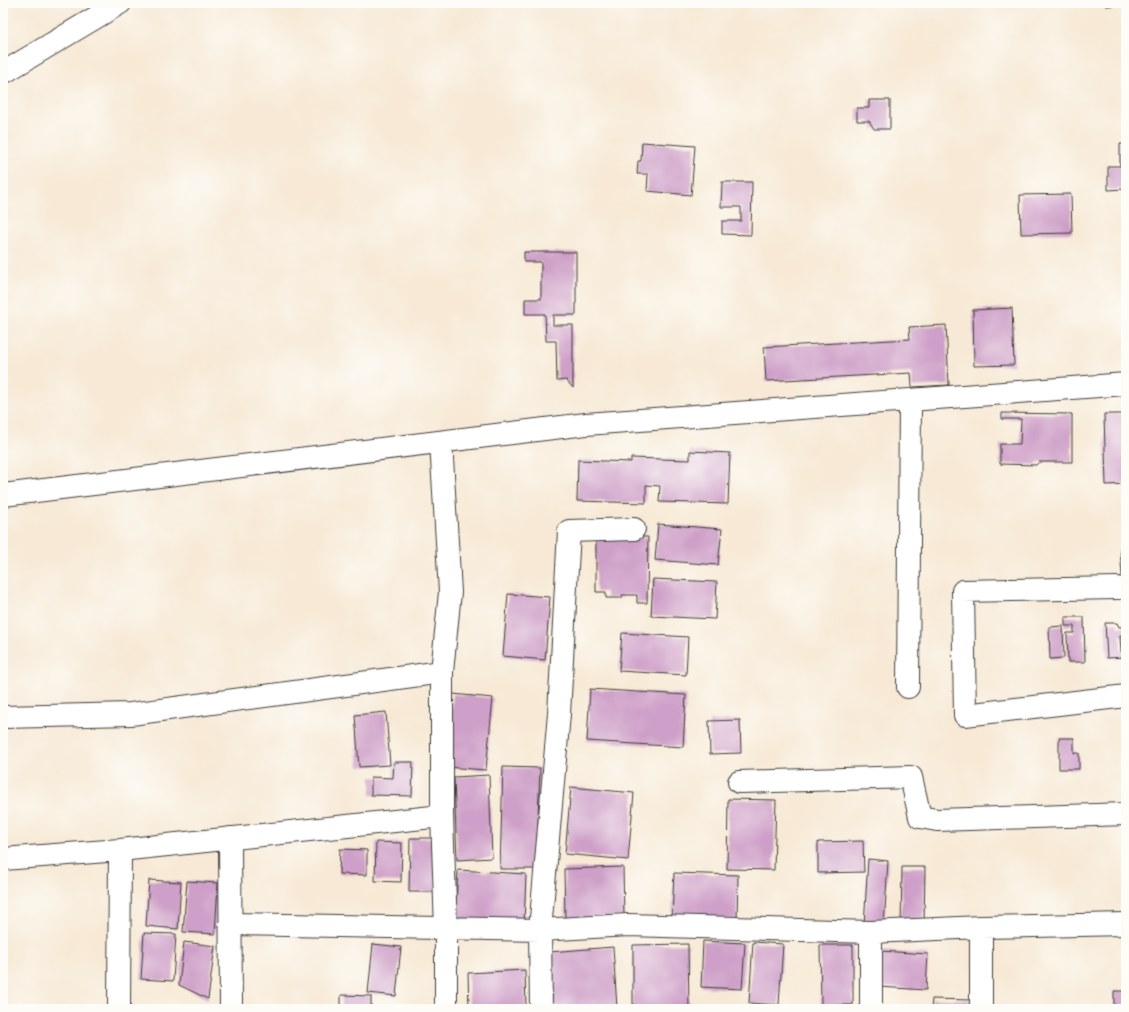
<svg xmlns="http://www.w3.org/2000/svg" width="1129" height="1012" font-family="'Indie Flower',sans-serif">
  <style>
    .building { fill: #ce9fc8 }
    .lines { fill: none; stroke-linecap: round; stroke-linejoin: round }
    .street-casing { stroke: #3d3b38; stroke-width: 24 }
    .street { stroke: #fff; stroke-width: 22 }
  </style>
  <rect width="100%" height="100%" fill="#fdfcf7"/>
  <filter id="ink" filterUnits="userSpaceOnUse"><feTurbulence type="fractalNoise" baseFrequency=".025" numOctaves="2"/><feDisplacementMap in="SourceGraphic" scale="8" xChannelSelector="R" yChannelSelector="G"/><feConvolveMatrix kernelMatrix="1 2 1 2 8 2 1 2 1" color-interpolation-filters="sRGB"/></filter>
  <filter id="wash" filterUnits="userSpaceOnUse"><feTurbulence type="fractalNoise" baseFrequency=".012" numOctaves="4" result="noise"/><feDisplacementMap in="SourceGraphic" scale="16" xChannelSelector="R" yChannelSelector="G"/><feGaussianBlur stdDeviation="0.9" result="paint"/><feColorMatrix in="noise" values="0 0 0 0 0 0 0 0 0 0 0 0 0 0 0 0 0 1.4 0 .05"/><feComposite in="paint" operator="in"/></filter>
  <g filter="url(#wash)">
    <rect width="100%" height="100%" fill="#f7e9d5"/>
    <g id="blocks">
      <path class="building" d="M1106,3H1126V5L1106,6Z
        M869,100H890V129H874L869,121H857V108H869Z
        M642,142L695,146L691,195L647,191L648,174H637L638,161H641Z
        M1120,144H1126V189L1108,190V166H1120Z
        M722,182H752L751,235L722,234V221H741V207H721Z
        M1071,194L1072,233L1021,234L1020,195Z
        M524,252H576V315H553V325H573V388L566,380L557,381L556,341H546L545,314H525V299H541V262H524Z
        M1012,308L1014,365L974,366L973,310Z
        M946,325L949,385L912,387L911,373L766,381L764,347L910,339L909,327Z
        M1002,413L1072,414V462H1039L1036,465L1000,464V444H1020L1021,419H1002Z
        M1104,414H1126V484L1106,485Z
        M690,451L730,453L728,504L659,502L660,486L646,485V503L577,501L578,460L631,462V458L690,460Z
        M658,524L722,529L718,565L655,560Z
        M629,537H648L647,603H637V595H622V598H606V592H596V539Z
        M1120,548H1126V589L1123,590Z
        M653,579L717,582L715,619L651,616Z
        M508,594L550,597L545,660L503,656Z
        M1065,617H1084L1085,662H1068L1067,633H1074V626H1065Z
        M1105,623H1117L1119,627L1126,626V636H1120L1121,652H1126V657L1107,658Z
        M1063,626L1064,658L1050,659L1049,627Z
        M622,633L688,637L686,675L619,671Z
        M590,689L686,695L683,747L587,741Z
        M453,694L493,698L486,770L446,767Z
        M386,712L390,765L359,767L355,715Z
        M740,720L741,753L710,754L709,721Z
        M1059,738H1074V753H1079V769H1059Z
        M394,762H413L412,796L371,795V777L393,778Z
        M503,767L540,768L536,869H500Z
        M489,775L492,858L457,860L454,777Z
        M571,787L634,793L628,860L565,854Z
        M728,799L776,800L774,870L727,869Z
        M410,838H437L436,892H409Z
        M863,841L864,872L818,873V842Z
        M376,842L402,843L401,882L375,881Z
        M340,849L367,850V875L339,874Z
        M868,859L888,861L884,927L864,926Z
        M623,867L624,917L565,918L564,869Z
        M902,867H925L924,926H901Z
        M458,870L526,874L524,925L455,921Z
        M674,873L738,875L737,920L672,918Z
        M149,880L181,882L178,929L146,926Z
        M187,881L218,883L215,934L183,932Z
        M144,933L176,934L173,981L141,979Z
        M703,941L745,943L742,989L701,987Z
        M184,942L215,946L208,999L179,985Z
        M753,942L783,944L779,1005L749,1003Z
        M373,944L401,947L396,996L368,993Z
        M688,944L689,1009H633V945Z
        M820,945H853V1005H821Z
        M613,947L617,1008L553,1009L549,952Z
        M881,951L928,954L926,990L879,987Z
        M525,970L526,1009H469L468,973Z
        M1114,991H1126V1009H1114Z
        M341,995L371,996V1009H341Z
        M932,999L971,1000L970,1009H931Z"/>
    </g>
  </g>
  <g filter="url(#ink)">
    <use href="#blocks" fill-opacity="0" stroke="#3d3b38" stroke-width="1"/>
    <g class="lines">
      <g class="street-casing">
        <path id="street" d="M3,73L120,3
          M3,495L586,424L1126,384
          M1118,588L963,591L965,715L1126,696
          M442,672V816L446,929V1009
          M908,687L910,400
          M3,717L131,714L442,672L450,592L441,442
          M739,782L911,777L920,817L937,820L1126,814
          M230,838L231,1009
          M3,859L120,850L442,816
          M230,924L540,930L628,925L871,932L981,927L1126,924
          M981,927V1009
          M119,1009L120,850
          M541,1009L540,930L559,714L569,531L634,529
          M871,1009V932"/>
      </g>
      <use href="#street" class="street"/>
    </g>
  </g>
  <rect width="1129" height="1012" fill="none" stroke="#fdfcf7" stroke-width="16"/>
</svg>
